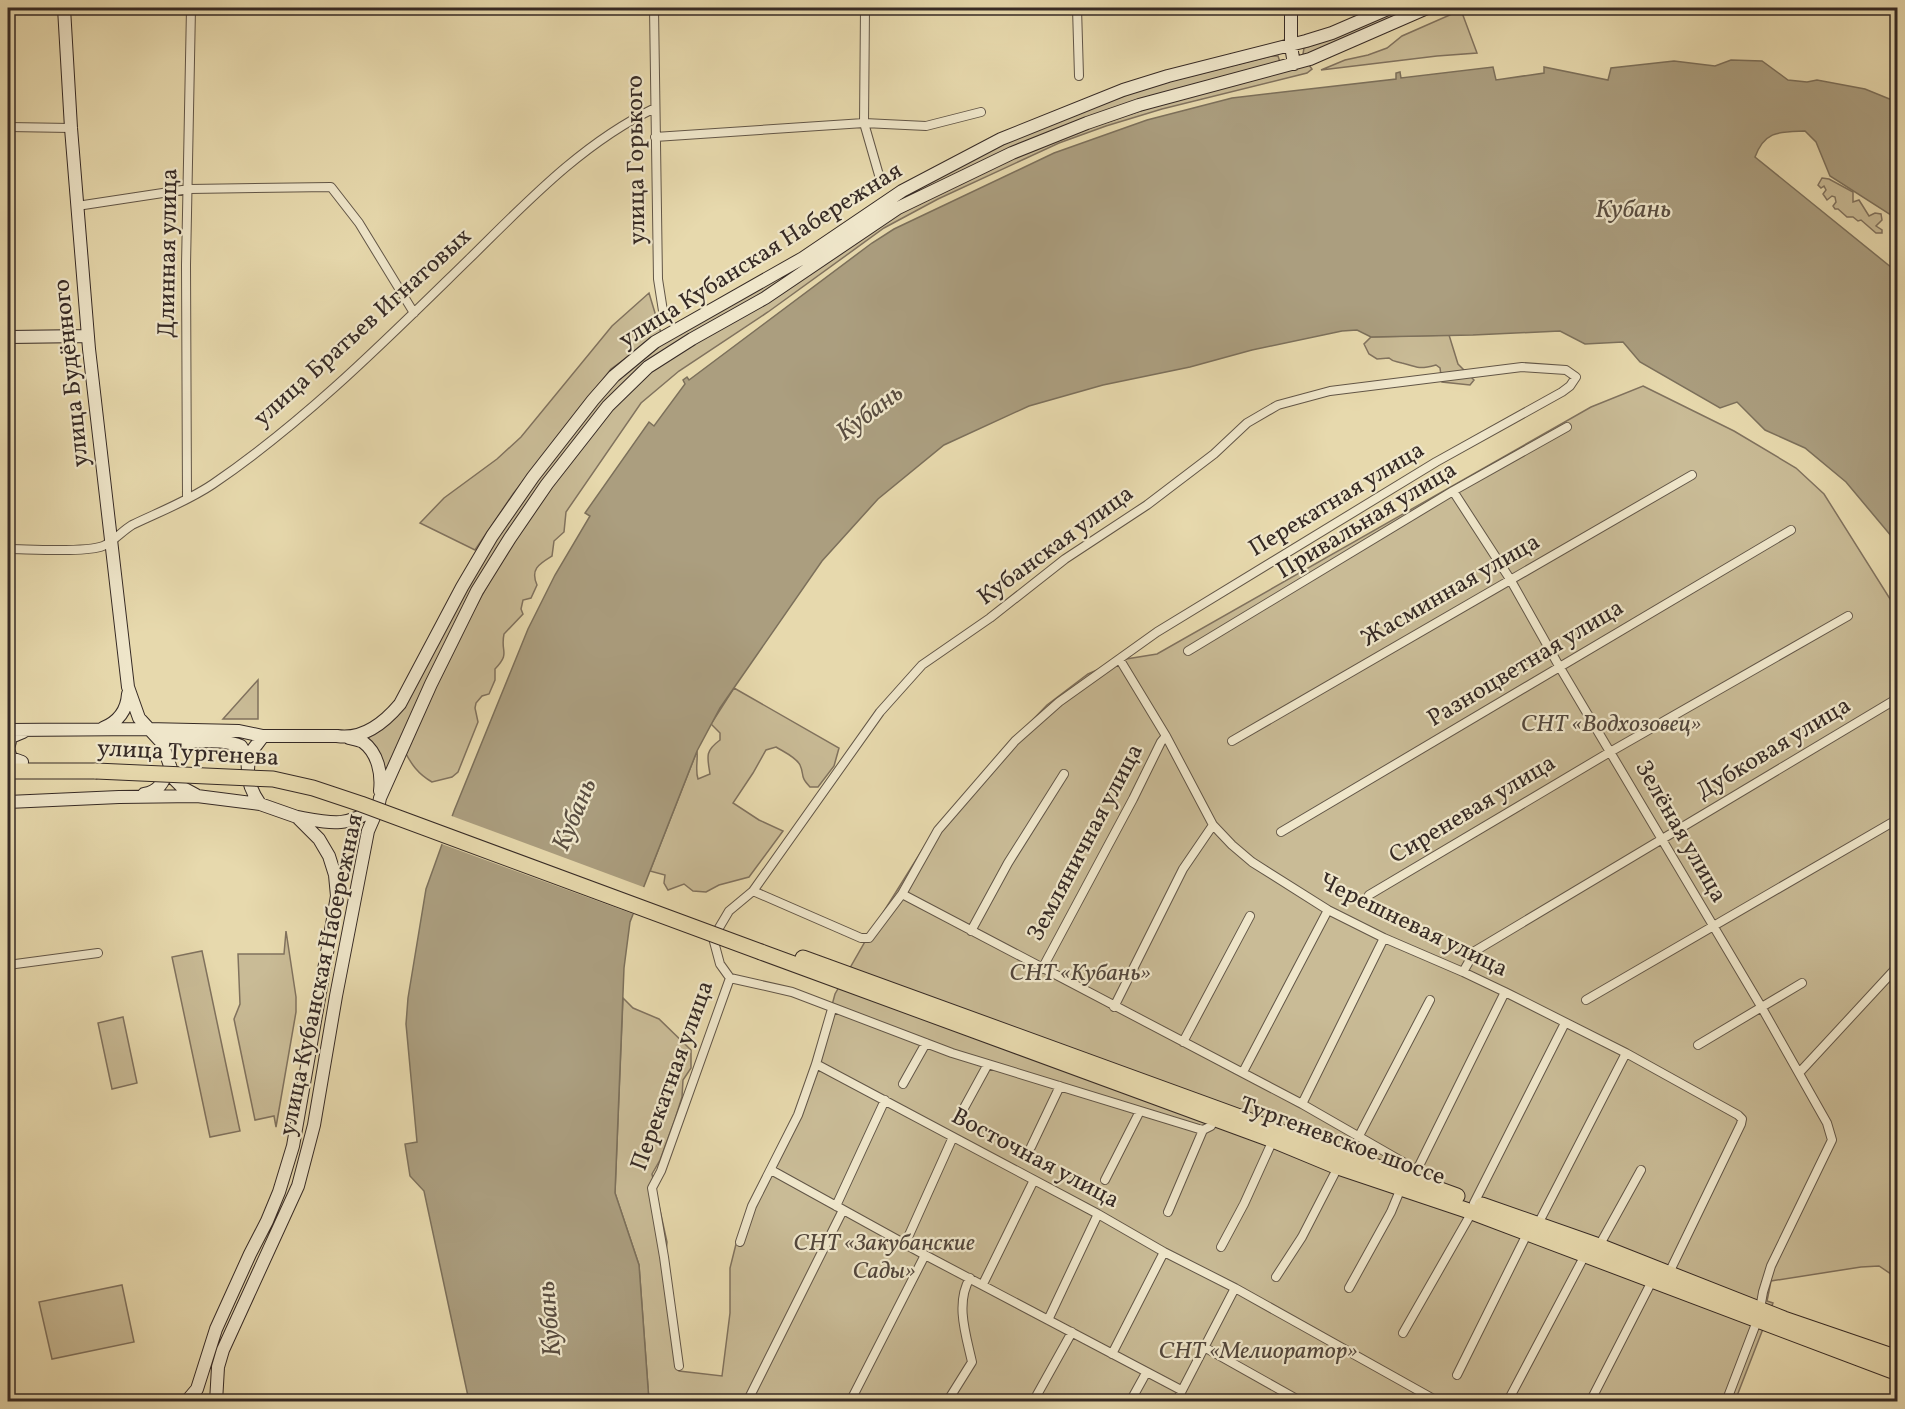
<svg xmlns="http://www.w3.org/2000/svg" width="1905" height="1409" font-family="Vollkorn,serif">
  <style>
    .green { fill: #c9bb96; stroke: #80725e; stroke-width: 1.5 }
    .water { fill: #ab9e7f; stroke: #7c705b; stroke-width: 1.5 }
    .pier { fill: #e7d9ad }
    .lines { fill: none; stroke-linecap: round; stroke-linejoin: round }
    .street-casing { stroke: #625647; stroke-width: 10 }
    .secondary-casing { stroke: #362a25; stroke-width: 14 }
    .highway-casing { stroke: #362a25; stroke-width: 17 }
    .street { stroke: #efe6ca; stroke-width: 8 }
    .secondary { stroke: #efe6ca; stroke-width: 12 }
    .highway { stroke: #e7d9ad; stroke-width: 15 }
    .highway-bridge-casing { stroke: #362a25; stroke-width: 17; stroke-linecap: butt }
    .highway-bridge { stroke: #e7d9ad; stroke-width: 15 }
    .labels { text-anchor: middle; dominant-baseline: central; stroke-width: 4.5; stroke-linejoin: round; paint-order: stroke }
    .street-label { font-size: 24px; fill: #362a25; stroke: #efe6ca }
    .park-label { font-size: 24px; font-style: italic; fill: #53473c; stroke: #efe6ca }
    .water-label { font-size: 26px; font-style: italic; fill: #594d40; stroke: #efe6ca }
  </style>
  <rect width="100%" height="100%" fill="#e7d9ad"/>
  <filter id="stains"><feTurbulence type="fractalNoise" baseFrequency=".00333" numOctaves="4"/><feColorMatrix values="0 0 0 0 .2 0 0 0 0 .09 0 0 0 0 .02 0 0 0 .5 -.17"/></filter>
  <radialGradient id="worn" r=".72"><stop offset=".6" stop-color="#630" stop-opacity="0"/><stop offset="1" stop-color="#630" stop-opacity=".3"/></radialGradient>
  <path class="green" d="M1402,8H1417L1305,55L1303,54L1304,48Z
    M1461,10L1477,53L1437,56L1321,70L1345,60L1368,55L1387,48L1402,36Z
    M1271,56H1278L1280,62L1021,146L816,260L638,368L606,402L457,620L385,774L366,736L382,729L492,546L531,488L612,385L653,350L937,176L1025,134L1147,87Z
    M1309,65L1312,69L1307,73L1162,109L1106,126L1059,143L938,199L884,228L768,312L679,371L641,403L566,512L564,532L554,541L552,556C539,564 530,569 537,585L531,598L523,600L521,609L523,614L504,634C500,653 511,652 495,669V680L489,694L482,696L476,703L475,708L478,722L458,772L452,777L432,782C418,774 411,764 404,750L467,623L492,577L522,530L552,486L617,402L651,371L897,214L955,185L1059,138L1173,100Z
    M1822,178L1829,179L1853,192V202L1859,200L1869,216L1875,213L1881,214L1882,220L1876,226L1882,230V233H1876L1861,220L1858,221L1853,217H1847L1838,209H1835L1833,206L1836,202L1835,197L1832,196L1827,200L1823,194L1826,190L1824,186L1821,188L1818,185Z
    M649,293L661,333L611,369L513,494L475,550L420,523L444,498L497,459L521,437L612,326Z
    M1449,335L1458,364L1474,380L1470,385L1442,382L1440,368L1436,365C1417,370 1419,367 1402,363C1396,361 1393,362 1389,358L1377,359L1369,354L1364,344L1371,337Z
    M1643,386L1734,431L1796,468L1824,494L1897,610V1278L1879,1266L1861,1267L1771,1281L1767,1301L1773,1303L1735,1401H649L639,1265L615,1193L623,998L633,1008L659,1019L691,1050V1068L683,1080L682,1097L675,1119L660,1160L652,1174L667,1242L665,1266L676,1367L679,1371L722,1376L730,1313V1268L736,1244L750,1206L795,1114L816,1064L835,994L866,940L934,831L1016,737L1047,705L1088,674L1120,660L1157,654L1591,407Z
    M258,680V719H223Z
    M734,688L839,748L834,766L818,787H810C799,775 805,776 800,765C796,757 784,752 776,747L766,750L753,773L733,803L759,820L783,831L749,877L719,885L706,892L693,891L684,884L668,890L664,883L665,875L650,871L697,751C698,761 695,770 698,779L710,774C707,756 705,751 720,740V733L711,724Z
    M286,931L296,997V1012L276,1127L274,1116L255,1120L234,1019L240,1004L238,954H284Z
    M202,951L240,1131L210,1137L172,957Z
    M123,1017L137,1083L112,1089L98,1023Z
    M122,1285L134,1342L52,1359L39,1302Z"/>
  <path class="water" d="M1731,60L1762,61L1788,80L1807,82L1817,80L1865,89L1897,102V219L1830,176L1816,142L1805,131C1780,132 1765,130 1755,157L1897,272V543L1846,482L1805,448L1765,430L1737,402L1720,408L1640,362L1623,342L1585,344L1560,331L1473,335L1371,337L1357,330L1342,331L1252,350L1190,367L1103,385L1029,406L944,445L878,499L822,561L720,708L697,751L630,922L624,968L615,1193L639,1265L649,1401H469L424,1191L410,1176L405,1144L417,1142L406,1024L408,998L426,889L454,811L528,629L555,575L590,516L585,513L649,422L654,426L685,384L683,380L687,377L689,380L872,243L894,229L1054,153L1147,120L1232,98L1396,79V73L1400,72L1401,78L1493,67L1496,80L1544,73V67L1608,80L1611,68L1674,61L1715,66Z"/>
  <path class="pier" d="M449,815L646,888L636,915L439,843Z"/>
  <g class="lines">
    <g class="street-casing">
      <path id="street" d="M654,8L658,279L663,311
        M865,8L864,123L881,182
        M1077,8L1079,76
        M8,127L71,128
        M655,137L864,123L926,126L981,112
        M77,206L189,189L331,187L359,223L414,313
        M1453,491L1510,579L1559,666L1762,1008L1827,1123L1832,1140L1771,1266L1763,1292L1760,1309
        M187,498L186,265L191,8
        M8,549C28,549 86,553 103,546C113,542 122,531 132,525C159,512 188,501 213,484C307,420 388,338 469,259C526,203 582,143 655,108
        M1188,651L1453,491L1567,427
        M1120,660L1166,736L1213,825L1232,845L1252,862L1328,910L1384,938L1463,972L1505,992L1626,1053L1738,1115L1742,1119L1741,1124L1668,1275
        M1232,741L1692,475
        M1281,832L1791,530
        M902,894L1302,1104L1417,1170L1505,992
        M1369,895L1610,752L1848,616
        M971,931L1008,863L1064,774
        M8,965L98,953
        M1042,969L1133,799L1161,742L1166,736
        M1463,972L1475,951L1898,698
        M730,978L720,964L713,938L729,911L753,891L880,712L922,665L990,618L1065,559L1147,505L1214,454L1247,423L1278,405L1330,391L1522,367L1566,370L1576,377L1570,386L1562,392L1436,462L1157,632L1059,702L1015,741L938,830L902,894L869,938H861L753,891
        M730,978L792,992L952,1053L1199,1129L1203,1130L1211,1126L1214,1120
        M1586,1000L1898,819
        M1114,1007L1183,869L1213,825
        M1183,1042L1250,916
        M1698,1045L1802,983
        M816,1064L1098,1214L1164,1252L1235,1288L1439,1402
        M1243,1072L1328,910
        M1799,1073L1898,966
        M903,1084L926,1043
        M1302,1104L1384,938
        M964,1108L988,1064
        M1359,1136L1430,1000
        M1031,1147L1060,1086
        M771,1170L925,1255L1181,1390
        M1105,1180L1140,1111
        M1474,1203L1565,1023
        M836,1206L885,1100
        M1168,1212L1203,1130
        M1537,1226L1626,1053
        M740,1242L752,1206L798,1115L816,1064L832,1009
        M905,1244L953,1137
        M1599,1246L1641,1170
        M1221,1247L1244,1204L1273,1140
        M1276,1277L1302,1237L1338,1167
        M983,1284L1034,1180
        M1349,1288L1391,1212L1401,1188
        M1048,1320L1098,1214
        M1403,1333L1472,1212
        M1204,1347L1302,1402
        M1112,1354L1164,1252
        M679,1366L664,1257L652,1188L661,1171L730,978
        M1457,1375L1527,1234
        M1510,1397L1585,1255
        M747,1402L843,1210
        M850,1402L925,1255
        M947,1402L972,1362C966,1335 955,1303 970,1278
        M1033,1402L1072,1332
        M1130,1402L1146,1373
        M1176,1402L1235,1288
        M1590,1402L1652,1281
        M1726,1402L1757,1321"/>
    </g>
    <g class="secondary-casing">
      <path id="secondary" d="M64,8L71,128L89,349L128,687L139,718L162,743L175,780L183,788L196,795
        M1291,8V46L1294,64
        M8,337L88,336
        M103,728C118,722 127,710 128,694
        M8,730L147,729L239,731L263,736H337C363,740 384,723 400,704L462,587L492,536L533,477L593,400L614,376L655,342L803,258L902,191L1001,139L1123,90L1168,76L1306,41L1332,33L1390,8
        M156,733C186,749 214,735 241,746L247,756L248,771
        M349,738C353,739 359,740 363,742C378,753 382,774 380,791
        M22,762L11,758L8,749L11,737L23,732
        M144,794C159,792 164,781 169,768
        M8,802L119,797L197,796L260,804L297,817L319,839L329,856L335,875L337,896L293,1146L279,1192L267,1221L250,1254L216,1329L197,1389L186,1402
        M260,804C248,787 243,768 254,748C257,744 260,741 263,736
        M297,817C335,824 343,827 378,808
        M216,1402L218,1367L223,1350L298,1186L314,1125L336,996L368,831L378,808L380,798L431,684L477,591L510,538L547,484L608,406L648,367L692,339L765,298L898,208L1012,153L1087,123L1139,105L1310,59L1427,8"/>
    </g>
    <g class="highway-casing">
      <path id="highway" d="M8,771H96
        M761,952L1273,1140L1338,1167L1472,1212L1898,1373
        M803,958L1457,1196
        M1482,1205L1599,1246L1784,1319L1898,1358"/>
    </g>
    <use href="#street" class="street"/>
    <use href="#secondary" class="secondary"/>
    <use href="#highway" class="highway"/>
    <g class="highway-bridge-casing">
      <path id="highway-bridge" d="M96,771L273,779L313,788L361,804L761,952"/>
    </g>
    <use href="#highway-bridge" class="highway-bridge"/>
  </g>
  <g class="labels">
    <g class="street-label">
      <text transform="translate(637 160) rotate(-91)">улица Горького</text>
      <text transform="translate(169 253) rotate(-89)">Длинная улица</text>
      <text transform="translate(761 256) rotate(-32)">улица Кубанская Набережная</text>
      <text transform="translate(363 328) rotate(-42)">улица Братьев Игнатовых</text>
      <text transform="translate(72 373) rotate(-96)">улица Будённого</text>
      <text transform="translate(1337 500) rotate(-31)">Перекатная улица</text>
      <text transform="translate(1367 521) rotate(-31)">Привальная улица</text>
      <text transform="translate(1056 546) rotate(-36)">Кубанская улица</text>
      <text transform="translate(1451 591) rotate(-30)">Жасминная улица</text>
      <text transform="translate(1526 664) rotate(-31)">Разноцветная улица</text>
      <text transform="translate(1774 749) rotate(-31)">Дубковая улица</text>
      <text transform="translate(188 754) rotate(3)">улица Тургенева</text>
      <text transform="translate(1473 810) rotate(-31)">Сиреневая улица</text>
      <text transform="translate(1680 832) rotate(60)">Зелёная улица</text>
      <text transform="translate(1086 843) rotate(-62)">Земляничная улица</text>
      <text transform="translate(1413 926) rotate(26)">Черешневая улица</text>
      <text transform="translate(322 975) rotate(-78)">улица Кубанская Набережная</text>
      <text transform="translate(673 1076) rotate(-70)">Перекатная улица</text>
      <text transform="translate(1342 1142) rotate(20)">Тургеневское шоссе</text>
      <text transform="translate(1035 1159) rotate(28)">Восточная улица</text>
    </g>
    <g class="park-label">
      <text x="1611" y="725">СНТ «Водхозовец»</text>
      <text x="1080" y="974">СНТ «Кубань»</text>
      <text x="884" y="1244">СНТ «Закубанские<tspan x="884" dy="28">Сады»</tspan></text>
      <text x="1258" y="1352">СНТ «Мелиоратор»</text>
    </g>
    <g class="water-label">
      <text x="1633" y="210">Кубань</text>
      <text transform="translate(870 413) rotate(-37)">Кубань</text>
      <text transform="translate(575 815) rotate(-67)">Кубань</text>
      <text transform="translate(550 1319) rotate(-95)">Кубань</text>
    </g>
  </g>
  <rect width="1905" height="1409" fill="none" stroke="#e7d9ad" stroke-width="30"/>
  <rect x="9" y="9" width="1887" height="1391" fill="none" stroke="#362a25" stroke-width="3"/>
  <rect x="15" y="15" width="1875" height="1379" fill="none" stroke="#362a25" stroke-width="1.5"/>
  <rect width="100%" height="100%" filter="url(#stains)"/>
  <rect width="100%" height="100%" fill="url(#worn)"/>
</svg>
